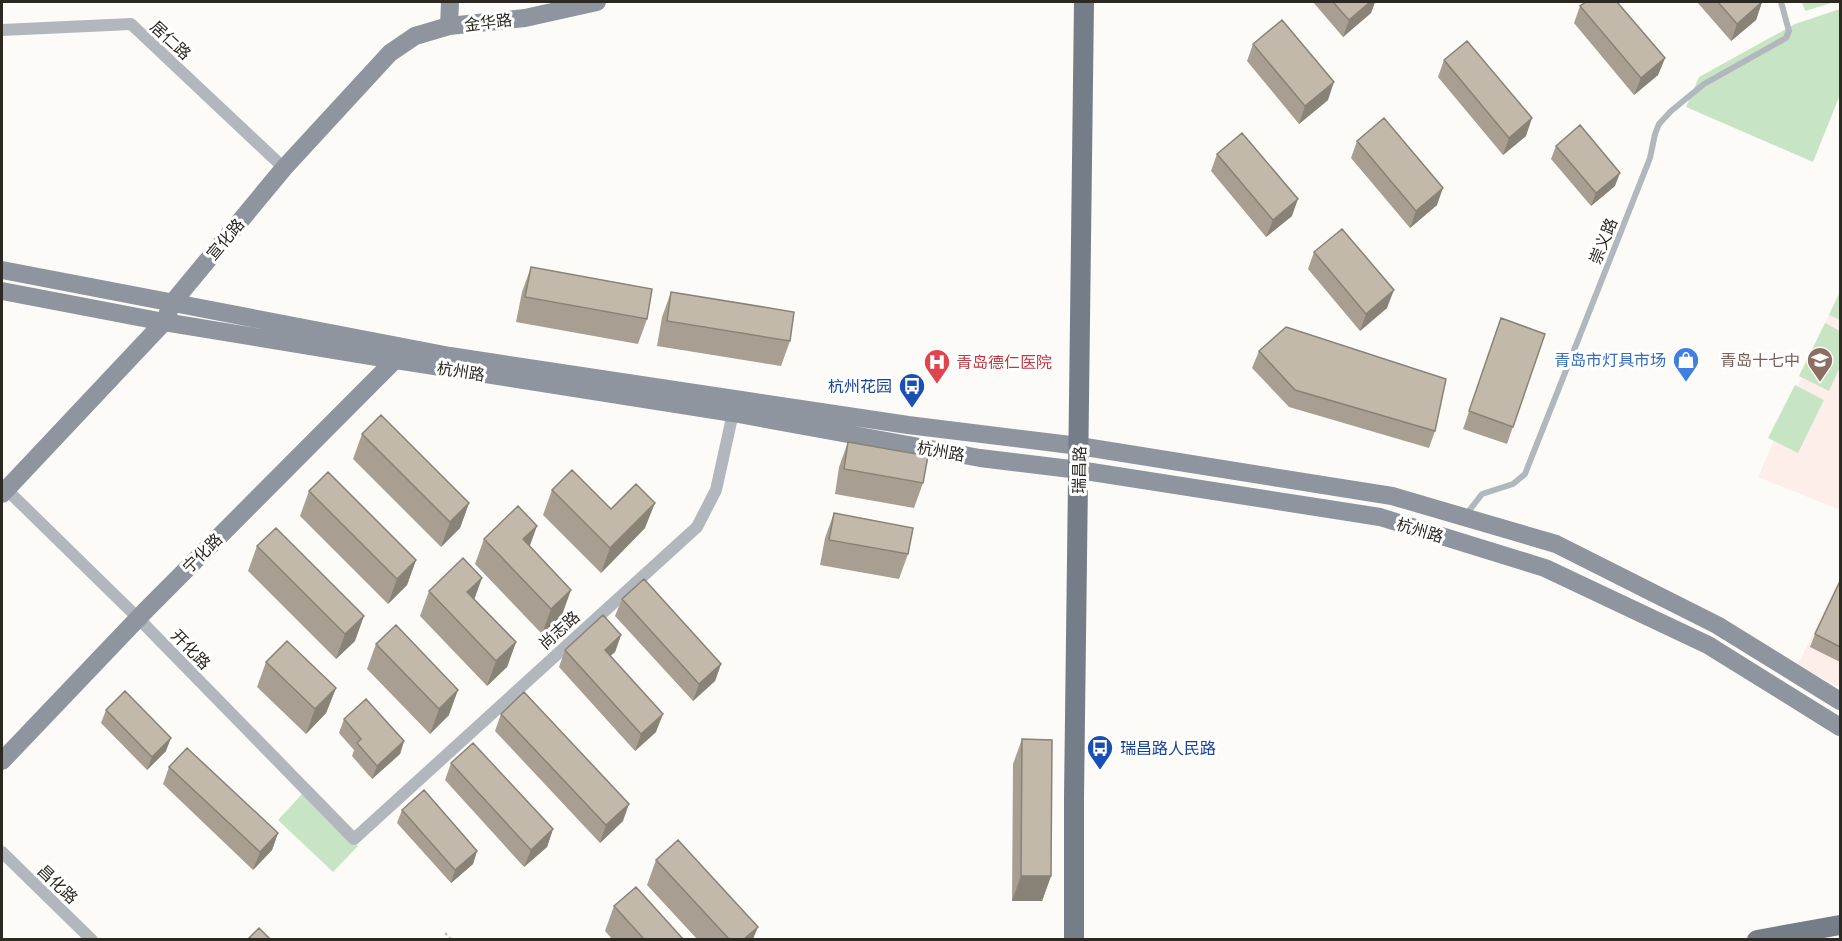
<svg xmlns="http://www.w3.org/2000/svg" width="1842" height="941" font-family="Quicksand,'Noto Sans SC',sans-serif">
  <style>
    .education { fill: #fdeee9 }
    .green { fill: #c7e5c4 }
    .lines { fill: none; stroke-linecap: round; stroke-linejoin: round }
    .path { stroke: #bdbbb7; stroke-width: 2; stroke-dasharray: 3 3; stroke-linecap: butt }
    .lane { stroke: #b2b7bd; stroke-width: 6 }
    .street { stroke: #b2b7bd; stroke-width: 12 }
    .secondary { stroke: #8e959f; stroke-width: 18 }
    .primary { stroke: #757d89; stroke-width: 20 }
    .wall { fill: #a89f92 }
    .shaded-wall { fill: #888277 }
    .building { fill: #c3b9aa; stroke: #888277; stroke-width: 1.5 }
    .labels { text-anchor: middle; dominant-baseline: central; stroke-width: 6; stroke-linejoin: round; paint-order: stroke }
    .street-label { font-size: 16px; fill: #2c2923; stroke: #fff }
    .shop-label { font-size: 16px; fill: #366cbe; stroke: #fff; text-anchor: end }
    .education-label { font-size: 16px; fill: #785e54; stroke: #fff; text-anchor: end }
    .health-label { font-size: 16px; fill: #be3a42; stroke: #fff; text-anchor: start }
    .transit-label { font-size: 16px; fill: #164399; stroke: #fff; text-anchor: end }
  </style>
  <rect width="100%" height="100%" fill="#fdfbf8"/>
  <path class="education" d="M1840,289V510L1758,477Z
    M1840,578V687L1797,666Z"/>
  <path class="green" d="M1802,2H1835L1805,11Z
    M1840,9V95L1813,162L1686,107L1699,77L1795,24Z
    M1840,292V320L1829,315Z
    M1825,323L1840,331V367L1829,391L1799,376Z
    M1795,385L1824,400L1798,453L1768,438Z
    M303,793L358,846L333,872L278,820Z"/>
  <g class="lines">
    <path class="path" d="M445,933L452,940"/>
    <path class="lane" d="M1465,516L1482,494L1513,484L1525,474L1650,158L1655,134L1659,124L1671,111L1704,84L1786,38L1789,31L1781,2"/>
    <path class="street" d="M2,30L131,24L284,168
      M2,485L138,618L354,839L697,527L716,490L733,413
      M2,852L92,940"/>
    <path class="secondary" d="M449,26L450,2
      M2,270L450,356L908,425L1079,446L1392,496L1556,544L1717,625L1840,701
      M2,291L164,322L383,358L733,413L980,458L1079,470L1380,517L1545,568L1708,645L1840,727
      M2,494L164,322L173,302L284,168L390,53L415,36L449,26L525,18L597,2
      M2,761L145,611L395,360L399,355"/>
    <path class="primary" d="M1074,940V797L1084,2
      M1757,940L1840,925"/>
  </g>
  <path class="wall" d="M1313,2H1375L1371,13L1343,37Z
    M1697,2H1762L1756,20L1731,41Z
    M1580,6L1665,58L1658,75L1634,95L1574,23Z
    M1253,44L1328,100L1299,124L1247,61Z
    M1444,60L1526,136L1503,155L1438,77Z
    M1357,141L1437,205L1410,228L1351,158Z
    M1556,146L1615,186L1591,206L1551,159Z
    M1217,154L1292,216L1266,237L1211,171Z
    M1314,252L1387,308L1360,331L1308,269Z
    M531,267L647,319L638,344L516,322L522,292Z
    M671,292L790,341L781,366L657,346L662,317Z
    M1501,318L1545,334L1507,444L1463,429Z
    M1259,351L1435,431L1429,448L1289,407L1252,368Z
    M362,434L469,503L460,528L441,547L353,459Z
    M848,442L923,483L914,508L835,494L839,467Z
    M552,490L611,509L645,528L601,573L543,515Z
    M309,491L416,560L407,585L388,604L300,516Z
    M834,513L908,554L899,579L820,565L825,538Z
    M484,539L529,546L562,615L542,634L475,564Z
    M257,546L355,641L336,659L248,571Z
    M1840,581V662L1810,647L1815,634Z
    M429,591L474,599L516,642L507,667L487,686L420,616Z
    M622,599L721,664L715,681L693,701L615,616Z
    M621,635L615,652L610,656L656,732L635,751L559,667L565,650Z
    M376,644L449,715L430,734L367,669Z
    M266,662L336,688L326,713L306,734L257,687Z
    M106,710L166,751L147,770L101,723Z
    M501,714L623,821L600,843L495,731Z
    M344,719L404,741L400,754L372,779L352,756L354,750L339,733Z
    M1022,739L1051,876L1042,901H1012L1013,764Z
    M451,763L553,829L547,847L524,867L445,780Z
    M169,767L278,833L272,850L253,870L163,784Z
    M402,810L477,851L473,864L451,883L397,823Z
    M656,860L753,939H697L647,885Z
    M614,906L683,939H612L605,931Z"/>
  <path class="shaded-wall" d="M1370,2H1375L1371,13L1343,37L1349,20Z
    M1762,2L1756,20L1731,41L1737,24Z
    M1665,58L1658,75L1634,95L1641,78Z
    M1334,82L1328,100L1299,124L1305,106Z
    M1532,118L1526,136L1503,155L1509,138Z
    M1620,173L1615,186L1591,206L1596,193Z
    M1443,188L1437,205L1410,228L1416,211Z
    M1298,199L1292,216L1266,237L1273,220Z
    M1394,290L1387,308L1360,331L1366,314Z
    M469,503L460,528L441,547L450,522Z
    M655,503L645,528L601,573L610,548Z
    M537,526L528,551L523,539Z
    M416,560L407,585L388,604L397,579Z
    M482,578L473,603L467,592Z
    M571,590L562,615L542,634L551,609Z
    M364,616L355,641L336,659L345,634Z
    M621,635L615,652L598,667L605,650Z
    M516,642L507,667L487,686L496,661Z
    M721,664L715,681L693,701L699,684Z
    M336,688L326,713L306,734L315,709Z
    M458,690L449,715L430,734L439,709Z
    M663,714L656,732L635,751L641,734Z
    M171,738L166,751L147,770L152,757Z
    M404,741L400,754L372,779L377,766Z
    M629,804L623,821L600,843L606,825Z
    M553,829L547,847L524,867L531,850Z
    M278,833L272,850L253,870L260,852Z
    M477,851L473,864L451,883L455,870Z
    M1021,876H1051L1042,901H1012Z
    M758,927L753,939H744Z"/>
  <path class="building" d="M1333,2H1370L1349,20Z
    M1586,2H1617L1665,58L1641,78L1580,6Z
    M1718,2H1762L1737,24Z
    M1282,20L1334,82L1305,106L1253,44Z
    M1467,41L1532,118L1509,138L1444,60Z
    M1384,118L1443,188L1416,211L1357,141Z
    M1580,125L1620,173L1596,193L1556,146Z
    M1242,133L1298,199L1273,220L1217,154Z
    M1342,229L1394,290L1366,314L1314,252Z
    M531,267L652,289L647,319L525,297Z
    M671,292L794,312L790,341L667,321Z
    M1501,318L1545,334L1513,427L1469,411Z
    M1286,327L1446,379L1435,431L1295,390L1259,351Z
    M381,415L469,503L450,522L362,434Z
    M848,442L928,456L923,483L844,469Z
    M572,470L611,509L636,484L655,503L610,548L552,490Z
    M328,472L416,560L397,579L309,491Z
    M518,506L537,526L523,539L571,590L551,609L484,539Z
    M834,513L913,528L908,554L829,540Z
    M276,528L364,616L345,634L257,546Z
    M463,558L482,578L467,592L516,642L496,661L429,591Z
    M644,579L721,664L699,684L622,599Z
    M1840,581V647L1815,634Z
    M603,615L621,635L605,650L663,714L641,734L565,650Z
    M396,625L458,690L439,709L376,644Z
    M287,641L336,688L315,709L266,662Z
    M125,691L171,738L152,757L106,710Z
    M524,692L629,804L606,825L501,714Z
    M366,699L404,741L377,766L357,743L361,739L344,719Z
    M1022,739L1052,740L1051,876H1021Z
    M473,743L553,829L531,850L451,763Z
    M187,748L278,833L260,852L169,767Z
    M424,790L477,851L455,870L402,810Z
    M678,840L758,927L744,939H729L656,860Z
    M636,887L683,939H644L614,906Z
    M259,928L270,939H248Z"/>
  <defs>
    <g id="shop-pin" transform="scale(1.35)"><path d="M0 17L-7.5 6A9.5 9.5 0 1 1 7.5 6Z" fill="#3f7fe0" stroke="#fff"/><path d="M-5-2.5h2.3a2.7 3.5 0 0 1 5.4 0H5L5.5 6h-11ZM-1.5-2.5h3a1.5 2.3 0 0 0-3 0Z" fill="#fff"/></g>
    <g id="school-pin" transform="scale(1.35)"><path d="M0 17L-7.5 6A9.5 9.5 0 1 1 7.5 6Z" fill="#8d6e63" stroke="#fff"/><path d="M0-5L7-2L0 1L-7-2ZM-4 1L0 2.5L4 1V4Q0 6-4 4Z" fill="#fff"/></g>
    <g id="hospital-pin" transform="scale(1.35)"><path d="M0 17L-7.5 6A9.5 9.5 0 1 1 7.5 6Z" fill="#e0444e" stroke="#fff"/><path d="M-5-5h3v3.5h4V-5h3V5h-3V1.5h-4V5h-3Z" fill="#fff"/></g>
    <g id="bus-pin" transform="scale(1.35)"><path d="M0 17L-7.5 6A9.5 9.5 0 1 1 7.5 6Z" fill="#1a4fb4" stroke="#fff"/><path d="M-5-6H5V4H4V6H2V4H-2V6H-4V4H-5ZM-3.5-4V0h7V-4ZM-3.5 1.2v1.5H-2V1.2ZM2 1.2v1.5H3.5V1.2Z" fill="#fff"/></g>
  </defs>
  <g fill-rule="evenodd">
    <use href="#shop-pin" x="1686" y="360"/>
    <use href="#school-pin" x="1820" y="360"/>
    <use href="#hospital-pin" x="937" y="362"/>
    <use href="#bus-pin" x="912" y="386"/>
    <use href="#bus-pin" x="1100" y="748"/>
  </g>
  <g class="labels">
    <g class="street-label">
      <text transform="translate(488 22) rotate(-7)">金华路</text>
      <text transform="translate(171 40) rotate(43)">居仁路</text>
      <text transform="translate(225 239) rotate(-50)">宣化路</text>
      <text transform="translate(1603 241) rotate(-68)">崇义路</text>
      <text transform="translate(461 371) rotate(9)">杭州路</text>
      <text transform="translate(941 451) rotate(10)">杭州路</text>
      <text transform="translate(1079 470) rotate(-89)">瑞昌路</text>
      <text transform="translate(1420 530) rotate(17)">杭州路</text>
      <text transform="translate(202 553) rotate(-45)">宁化路</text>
      <text transform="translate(559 630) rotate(-42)">尚志路</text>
      <text transform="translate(191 649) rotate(46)">开化路</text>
      <text transform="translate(58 884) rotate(44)">昌化路</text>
    </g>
    <g class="shop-label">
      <text x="1666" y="360">青岛市灯具市场</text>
    </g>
    <g class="education-label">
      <text x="1800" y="360">青岛十七中</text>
    </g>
    <g class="health-label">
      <text x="956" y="362">青岛德仁医院</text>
    </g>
    <g class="transit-label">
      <text x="892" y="386">杭州花园</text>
      <text x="1120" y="748" text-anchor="start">瑞昌路人民路</text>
    </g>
  </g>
  <rect width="1842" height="941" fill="none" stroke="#2c2923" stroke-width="6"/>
</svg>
